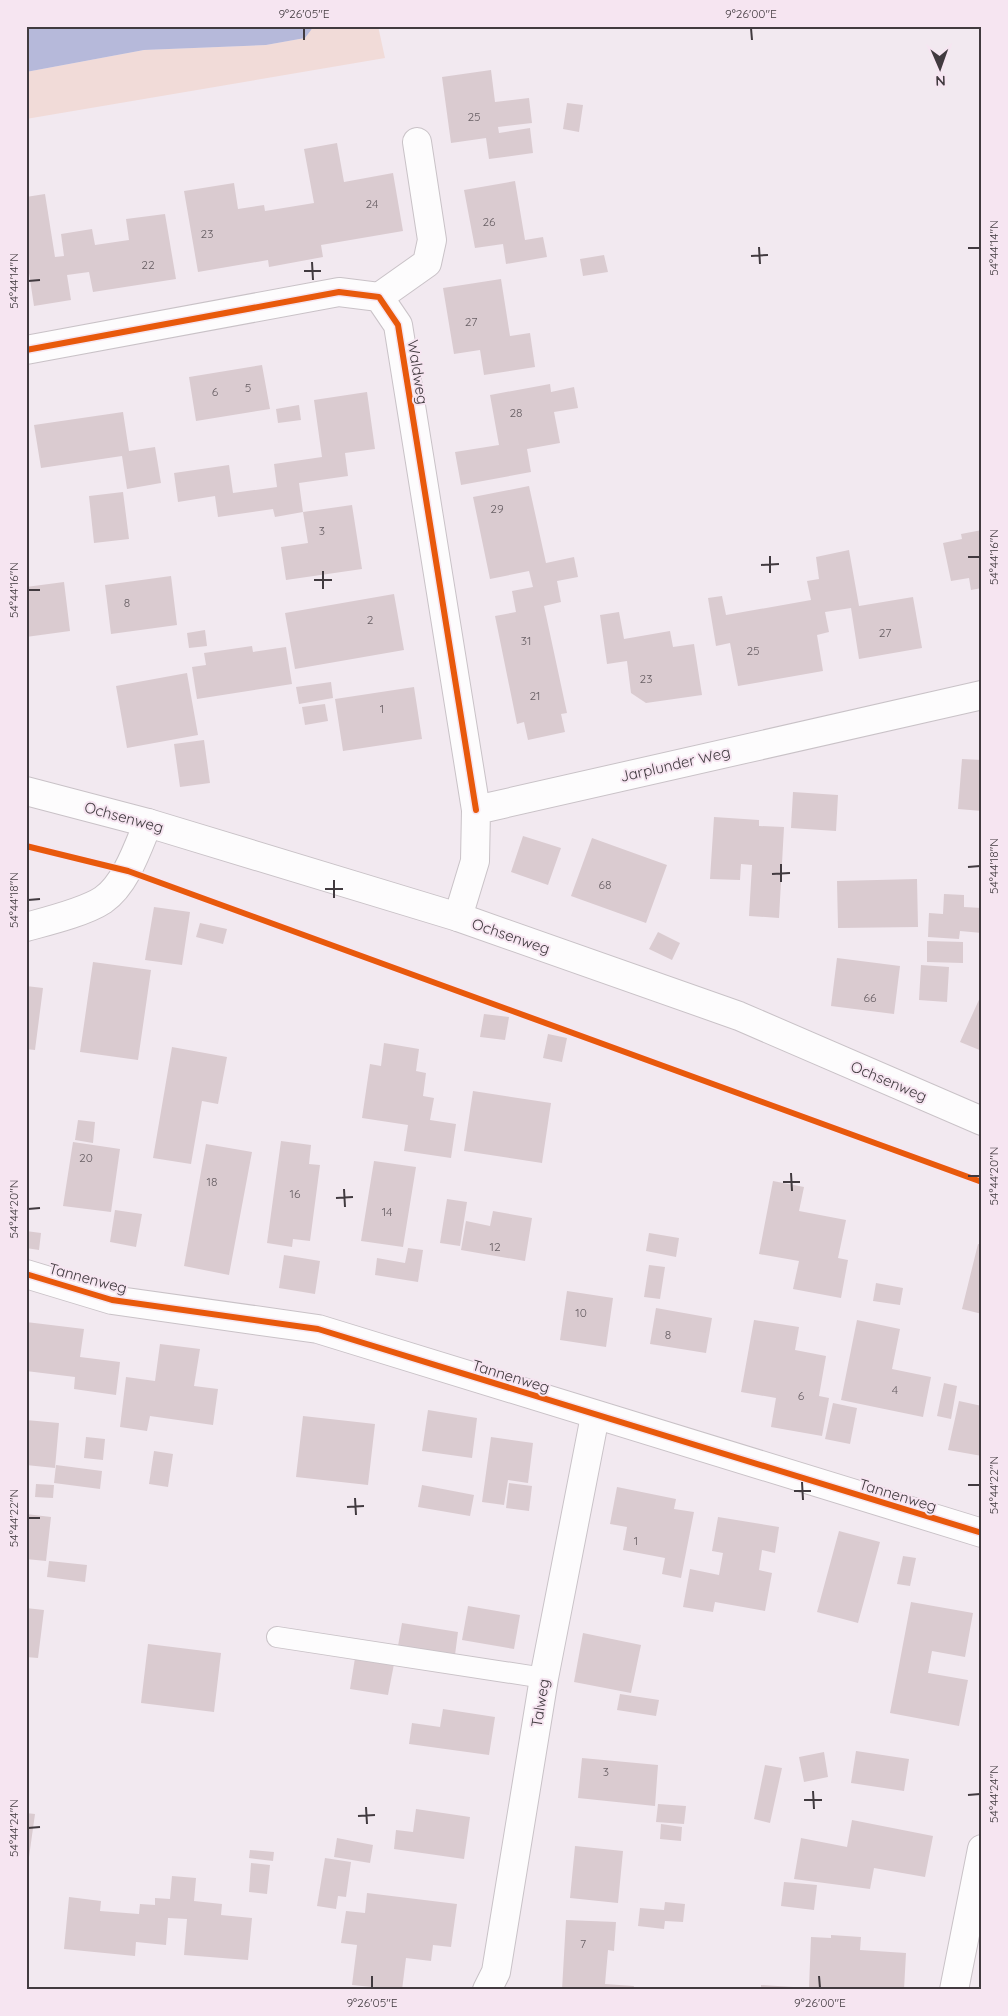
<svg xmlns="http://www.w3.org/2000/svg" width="1008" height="2016" font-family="Quicksand,sans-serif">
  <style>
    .green { fill: #f1dbd8 }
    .water { fill: #b6b9da }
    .building { fill: #dacbd0 }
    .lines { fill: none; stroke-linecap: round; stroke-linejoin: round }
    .lane-casing { stroke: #c9c2c7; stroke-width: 22 }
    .street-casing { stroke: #c9c2c7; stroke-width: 30 }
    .secondary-casing { stroke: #c9c2c7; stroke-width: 30 }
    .lane { stroke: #fdfcfd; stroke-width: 20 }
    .street { stroke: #fdfcfd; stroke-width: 28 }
    .secondary { stroke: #fdfcfd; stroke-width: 28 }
    .cycleway-casing { stroke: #f6e5f1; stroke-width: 9 }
    .cycleway { stroke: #e8590c; stroke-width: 6 }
    .ticks { fill: none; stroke: #413a3f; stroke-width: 2 }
    .labels { text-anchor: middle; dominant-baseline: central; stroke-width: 4; stroke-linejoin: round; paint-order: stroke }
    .number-label { font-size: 12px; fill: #675e63 }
    .street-label { font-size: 15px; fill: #413a3f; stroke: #f6e5f1 }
    .neatline { fill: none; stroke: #413a3f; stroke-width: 2 }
    .ticks-label { font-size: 12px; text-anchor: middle; fill: #413a3f }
  </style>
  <rect width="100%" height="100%" fill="#f2e9f0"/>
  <path class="green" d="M314,26H378L385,58L26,119V72L144,50L266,45L305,38Z"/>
  <path class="water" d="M26,26H314L305,38L266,45L144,50L26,72Z"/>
  <path class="building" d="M491,70L495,102L529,98L532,123L498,127L499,133L530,128L533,153L489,159L486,138L451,143L442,77Z
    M567,103L583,105L579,132L563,129Z
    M337,143L344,182L393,173L403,231L321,245L323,257L269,267L268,260L198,272L184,191L234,183L238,209L264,205L265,211L314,203L304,149Z
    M515,181L525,240L543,237L547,257L506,264L503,244L475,248L464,190Z
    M45,194L55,257L64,256L61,234L92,229L95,245L129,240L126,219L165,214L176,279L93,292L89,272L67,275L71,300L34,306L29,273H26V197Z
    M604,255L608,272L583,276L580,259Z
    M501,279L510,336L530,333L535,367L484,375L480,350L454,354L443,288Z
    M262,365L270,409L196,421L189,377Z
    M550,384L551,392L574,387L578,408L554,412L560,443L527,449L531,472L461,485L455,452L499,445L490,395Z
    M367,392L375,449L345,453L348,476L299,483L303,512L275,517L273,509L218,517L215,496L178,502L174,473L229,465L233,493L277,487L274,464L322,457L314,400Z
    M299,405L301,420L278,423L276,409Z
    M123,412L129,451L155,447L161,483L127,489L122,456L41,468L34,425Z
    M529,486L546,563L574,557L578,577L557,581L561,602L544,606L567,713L561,714L565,732L528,740L524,722L517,724L495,616L516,612L512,591L533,587L529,571L490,579L473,497Z
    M123,492L129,539L94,543L89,496Z
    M352,505L362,569L286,580L281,547L308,543L303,512Z
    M982,530V588L971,590L969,578L951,581L943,543L962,539L961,534Z
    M849,550L859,606L913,597L922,648L859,659L851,608L825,612L829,632L817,635L823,671L738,686L730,643L716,646L708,598L722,596L726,615L811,600L807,581L819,579L816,557Z
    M171,576L177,625L111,634L105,585Z
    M64,582L70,631L26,637V587Z
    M394,594L404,650L295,669L285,613Z
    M619,612L624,639L670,631L673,647L694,644L702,695L646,703L631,693L627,661L607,664L600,615Z
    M205,630L207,646L189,648L187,633Z
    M252,646L253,652L286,647L292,684L197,699L192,667L206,665L204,653Z
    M187,673L198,735L127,748L116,686Z
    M331,682L333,698L299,704L296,687Z
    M414,687L422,739L343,751L335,699Z
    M325,704L328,721L305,725L302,707Z
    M204,740L210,783L180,787L174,744Z
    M962,759L982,760V811L958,809Z
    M793,792L838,795L836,831L791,828Z
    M714,817L759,820V826L784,827L779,918L749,916L752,865L741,864L740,880L710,879Z
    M523,836L561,848L548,885L511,872Z
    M592,838L667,865L646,923L571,896Z
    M917,879L918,927L838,928L837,881Z
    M944,894L964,895V907L982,908V933L960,931L959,939L928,937L929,913L943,914Z
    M154,907L190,912L182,965L145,960Z
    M200,923L227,929L223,944L196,937Z
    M658,932L680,943L672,960L649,949Z
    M927,941L963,942V963L927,962Z
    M837,958L900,966L894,1014L831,1006Z
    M93,962L151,970L138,1060L80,1052Z
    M921,965L949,967L947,1002L919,1000Z
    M26,986L43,988L35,1050L26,1049Z
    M982,993V1051L960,1042Z
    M484,1014L509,1017L505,1040L480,1037Z
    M548,1034L567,1038L562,1062L543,1058Z
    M384,1043L419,1049L416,1071L426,1073L423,1096L434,1098L430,1120L456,1124L451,1158L404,1151L408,1125L362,1118L370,1064L381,1066Z
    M172,1047L227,1057L218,1104L202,1101L191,1164L153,1158Z
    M473,1091L551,1103L542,1163L464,1151Z
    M78,1120L95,1122L93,1143L75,1140Z
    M281,1141L311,1145L309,1164L320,1165L310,1241L293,1239L292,1247L267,1243Z
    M73,1142L120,1149L111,1212L63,1206Z
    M206,1144L252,1152L229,1275L184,1266Z
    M374,1161L416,1167L403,1247L361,1241Z
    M773,1181L804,1187L799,1211L846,1220L838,1258L848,1260L841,1298L793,1289L799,1261L759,1254Z
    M447,1199L467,1202L460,1246L440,1243Z
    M115,1210L142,1214L136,1247L110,1242Z
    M493,1211L532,1218L525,1261L461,1250L466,1221L490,1226Z
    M26,1231L41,1233L39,1250L26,1248Z
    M649,1233L679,1238L676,1257L646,1251Z
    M978,1244L982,1245V1314L962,1309Z
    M408,1248L423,1250L418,1282L375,1275L377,1258L405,1263Z
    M284,1255L320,1261L315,1294L279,1288Z
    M649,1265L665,1267L660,1299L644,1297Z
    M876,1283L903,1288L900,1305L873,1301Z
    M567,1291L613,1298L606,1347L560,1340Z
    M656,1308L712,1318L706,1353L650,1344Z
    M754,1320L799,1327L795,1350L826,1356L819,1396L829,1398L822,1436L771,1427L776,1398L741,1392Z
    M857,1320L900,1329L892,1369L931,1377L923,1417L841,1400Z
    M26,1322L84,1329L80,1357L120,1362L116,1395L74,1389L75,1377L26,1371Z
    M160,1344L200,1349L194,1386L218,1389L213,1425L150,1416L147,1431L120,1427L126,1377L155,1381Z
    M944,1383L957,1386L951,1419L937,1416Z
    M959,1401L982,1406V1456L948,1450Z
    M833,1403L857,1408L850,1444L825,1439Z
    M428,1410L477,1418L472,1458L422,1451Z
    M303,1416L375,1424L368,1485L296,1477Z
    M26,1420L59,1423L55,1468L26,1465Z
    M86,1437L105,1439L103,1460L84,1458Z
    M491,1437L533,1443L528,1483L508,1480L504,1505L482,1502Z
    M154,1451L173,1454L168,1487L149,1484Z
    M56,1465L102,1471L100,1489L54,1483Z
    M509,1483L532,1486L529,1511L506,1508Z
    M36,1484L54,1485L53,1498L35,1497Z
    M422,1485L474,1495L470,1516L418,1507Z
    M617,1487L676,1499L674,1509L694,1512L681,1578L662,1574L665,1558L623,1550L627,1527L610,1524Z
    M26,1514L51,1517L46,1561L26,1559Z
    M718,1517L779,1527L775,1553L762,1550L759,1570L772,1573L765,1611L715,1602L713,1612L683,1607L690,1569L719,1575L723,1553L712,1551Z
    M839,1531L880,1542L858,1623L817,1612Z
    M903,1556L916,1558L910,1586L897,1584Z
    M49,1561L87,1565L85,1582L47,1577Z
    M911,1602L973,1613L965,1657L932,1651L928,1673L968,1680L959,1726L890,1713Z
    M468,1606L520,1615L514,1649L462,1640Z
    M26,1608L44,1610L38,1658L26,1657Z
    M402,1623L458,1632L455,1655L398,1646Z
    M583,1633L641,1645L631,1693L574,1682Z
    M148,1644L221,1653L214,1712L141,1703Z
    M355,1658L394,1664L388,1695L350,1689Z
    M620,1694L659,1700L656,1716L617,1710Z
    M443,1709L495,1717L489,1755L409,1744L412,1723L440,1727Z
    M856,1751L909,1759L904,1791L851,1783Z
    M824,1752L828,1777L804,1782L799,1757Z
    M582,1758L658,1765L655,1806L578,1798Z
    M765,1765L782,1768L770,1823L754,1819Z
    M658,1804L686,1806L684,1824L656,1822Z
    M416,1809L470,1817L464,1859L394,1849L396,1830L413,1832Z
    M26,1813L35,1814L29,1857H26Z
    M852,1820L933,1836L925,1877L874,1868L870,1889L794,1879L801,1838L847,1847Z
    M661,1824L682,1827L681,1841L660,1839Z
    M337,1838L373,1845L370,1863L334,1857Z
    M575,1846L623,1851L618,1903L570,1898Z
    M250,1850L274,1852L273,1861L249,1858Z
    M325,1858L351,1862L346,1897L338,1896L336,1909L317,1906Z
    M251,1863L270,1865L267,1894L249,1892Z
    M172,1876L196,1878L194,1901L222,1904L221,1915L252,1918L248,1960L184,1955L187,1919L168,1918L166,1945L136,1942L135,1956L64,1949L69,1897L101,1901L100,1911L139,1914L140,1904L155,1905V1898L170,1899Z
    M784,1882L817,1885L814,1910L781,1906Z
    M367,1893L457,1904L451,1947L433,1945L431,1961L406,1958L402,1990L352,1985L357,1945L341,1943L346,1911L365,1913Z
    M665,1902L685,1904L683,1922L665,1921L664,1929L638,1926L640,1908L664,1910Z
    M566,1920L616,1922L614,1951L608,1950L605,1984L634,1986L633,1990H562Z
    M831,1935L861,1937L860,1950L906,1953L904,1990L809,1987L811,1937L831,1938Z
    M761,1985L809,1988V1990H761Z"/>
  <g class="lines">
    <g class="lane-casing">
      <path id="lane" d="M277,1637L544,1678"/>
    </g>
    <g class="street-casing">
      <path id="street" d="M379,297L427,263L432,240L417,142
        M26,350L339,292L379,297L398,325L476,810
        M458,917L475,861L476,810L982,695
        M26,927C48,921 85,912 103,900C126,884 138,847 148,823
        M26,1274L112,1300L318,1329L982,1533
        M487,1990L496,1972L544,1678L595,1416
        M954,1990L982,1849"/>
    </g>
    <g class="secondary-casing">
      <path id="secondary" d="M26,791L148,823L458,917L739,1016L982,1121"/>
    </g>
    <use href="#lane" class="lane"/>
    <use href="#street" class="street"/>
    <use href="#secondary" class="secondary"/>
    <g class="cycleway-casing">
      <path id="cycleway" d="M26,350L339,292L379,297L398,325L476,810
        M26,846L128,871L982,1182
        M26,1274L112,1300L318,1329L982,1533"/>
    </g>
    <use href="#cycleway" class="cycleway"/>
  </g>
  <path class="ticks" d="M304,28V40M751,28L752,40M759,247L760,264M968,248H980M751,256L768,255M312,262L313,280M304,271H321M28,281L40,280M770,556V573M968,557H980M761,565L779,564M323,571V589M314,580H332M28,590H40M781,864V882M968,867L980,866M772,874L790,873M334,880V898M325,889H343M28,900L40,899M791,1173L792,1191M968,1176H980M783,1182H800M344,1189L345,1207M336,1198L353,1197M28,1209L40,1208M802,1482L803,1500M968,1485H980M794,1491H811M355,1498L356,1515M347,1507L364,1506M28,1518H40M813,1791L814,1809M968,1795L980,1794M804,1800H822M366,1807L367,1824M358,1816L375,1815M28,1828L40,1827M372,1976V1988M819,1976L820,1988"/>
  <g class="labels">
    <g class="number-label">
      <text x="474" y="116">25</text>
      <text x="372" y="203">24</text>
      <text x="489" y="221">26</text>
      <text x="207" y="233">23</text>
      <text x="148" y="264">22</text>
      <text x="471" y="321">27</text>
      <text x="248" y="387">5</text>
      <text x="215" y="391">6</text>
      <text x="516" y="412">28</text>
      <text x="497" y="508">29</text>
      <text x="322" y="530">3</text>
      <text x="127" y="602">8</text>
      <text x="370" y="619">2</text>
      <text x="885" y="632">27</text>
      <text x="526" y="640">31</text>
      <text x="753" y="650">25</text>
      <text x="646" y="678">23</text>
      <text x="535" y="695">21</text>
      <text x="382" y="708">1</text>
      <text x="605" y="884">68</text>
      <text x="870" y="997">66</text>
      <text x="86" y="1157">20</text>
      <text x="212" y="1181">18</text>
      <text x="295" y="1193">16</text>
      <text x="387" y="1211">14</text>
      <text x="495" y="1246">12</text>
      <text x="581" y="1312">10</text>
      <text x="668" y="1334">8</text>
      <text x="895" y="1389">4</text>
      <text x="801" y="1395">6</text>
      <text x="636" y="1540">1</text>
      <text x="606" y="1771">3</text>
      <text x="583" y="1943">7</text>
    </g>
    <g class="street-label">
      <text transform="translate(418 372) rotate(81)">Waldweg</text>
      <text transform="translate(675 764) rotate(-13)">Jarplunder Weg</text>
      <text transform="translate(124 817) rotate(15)">Ochsenweg</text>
      <text transform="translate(511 936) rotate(19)">Ochsenweg</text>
      <text transform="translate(889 1081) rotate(23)">Ochsenweg</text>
      <text transform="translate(88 1278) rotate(15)">Tannenweg</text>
      <text transform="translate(511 1376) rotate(17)">Tannenweg</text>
      <text transform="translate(898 1495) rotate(17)">Tannenweg</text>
      <text transform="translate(540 1703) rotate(-81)">Talweg</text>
    </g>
  </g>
  <rect width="1008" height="2016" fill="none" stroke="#f6e5f1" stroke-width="55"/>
  <g transform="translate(940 68) rotate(178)" stroke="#f6e5f1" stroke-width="4" paint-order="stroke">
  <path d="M0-4L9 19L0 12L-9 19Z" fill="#413a3f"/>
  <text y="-8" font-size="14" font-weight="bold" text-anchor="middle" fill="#413a3f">N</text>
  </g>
  <rect x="28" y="28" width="952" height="1960" class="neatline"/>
  <g class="ticks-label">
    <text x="304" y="18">9°26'05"E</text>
    <text x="751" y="18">9°26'00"E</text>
    <text transform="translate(994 248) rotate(-90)" y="4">54°44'14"N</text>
    <text transform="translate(14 281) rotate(-90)" y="4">54°44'14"N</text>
    <text transform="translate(994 557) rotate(-90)" y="4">54°44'16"N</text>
    <text transform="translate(14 590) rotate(-90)" y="4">54°44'16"N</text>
    <text transform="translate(994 866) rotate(-90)" y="4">54°44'18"N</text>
    <text transform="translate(14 900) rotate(-90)" y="4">54°44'18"N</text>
    <text transform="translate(994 1176) rotate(-90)" y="4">54°44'20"N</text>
    <text transform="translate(14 1209) rotate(-90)" y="4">54°44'20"N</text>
    <text transform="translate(994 1485) rotate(-90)" y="4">54°44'22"N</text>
    <text transform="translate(14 1518) rotate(-90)" y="4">54°44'22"N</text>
    <text transform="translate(994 1794) rotate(-90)" y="4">54°44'24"N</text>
    <text transform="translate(14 1828) rotate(-90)" y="4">54°44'24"N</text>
    <text x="372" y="2007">9°26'05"E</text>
    <text x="820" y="2007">9°26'00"E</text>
  </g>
</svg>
